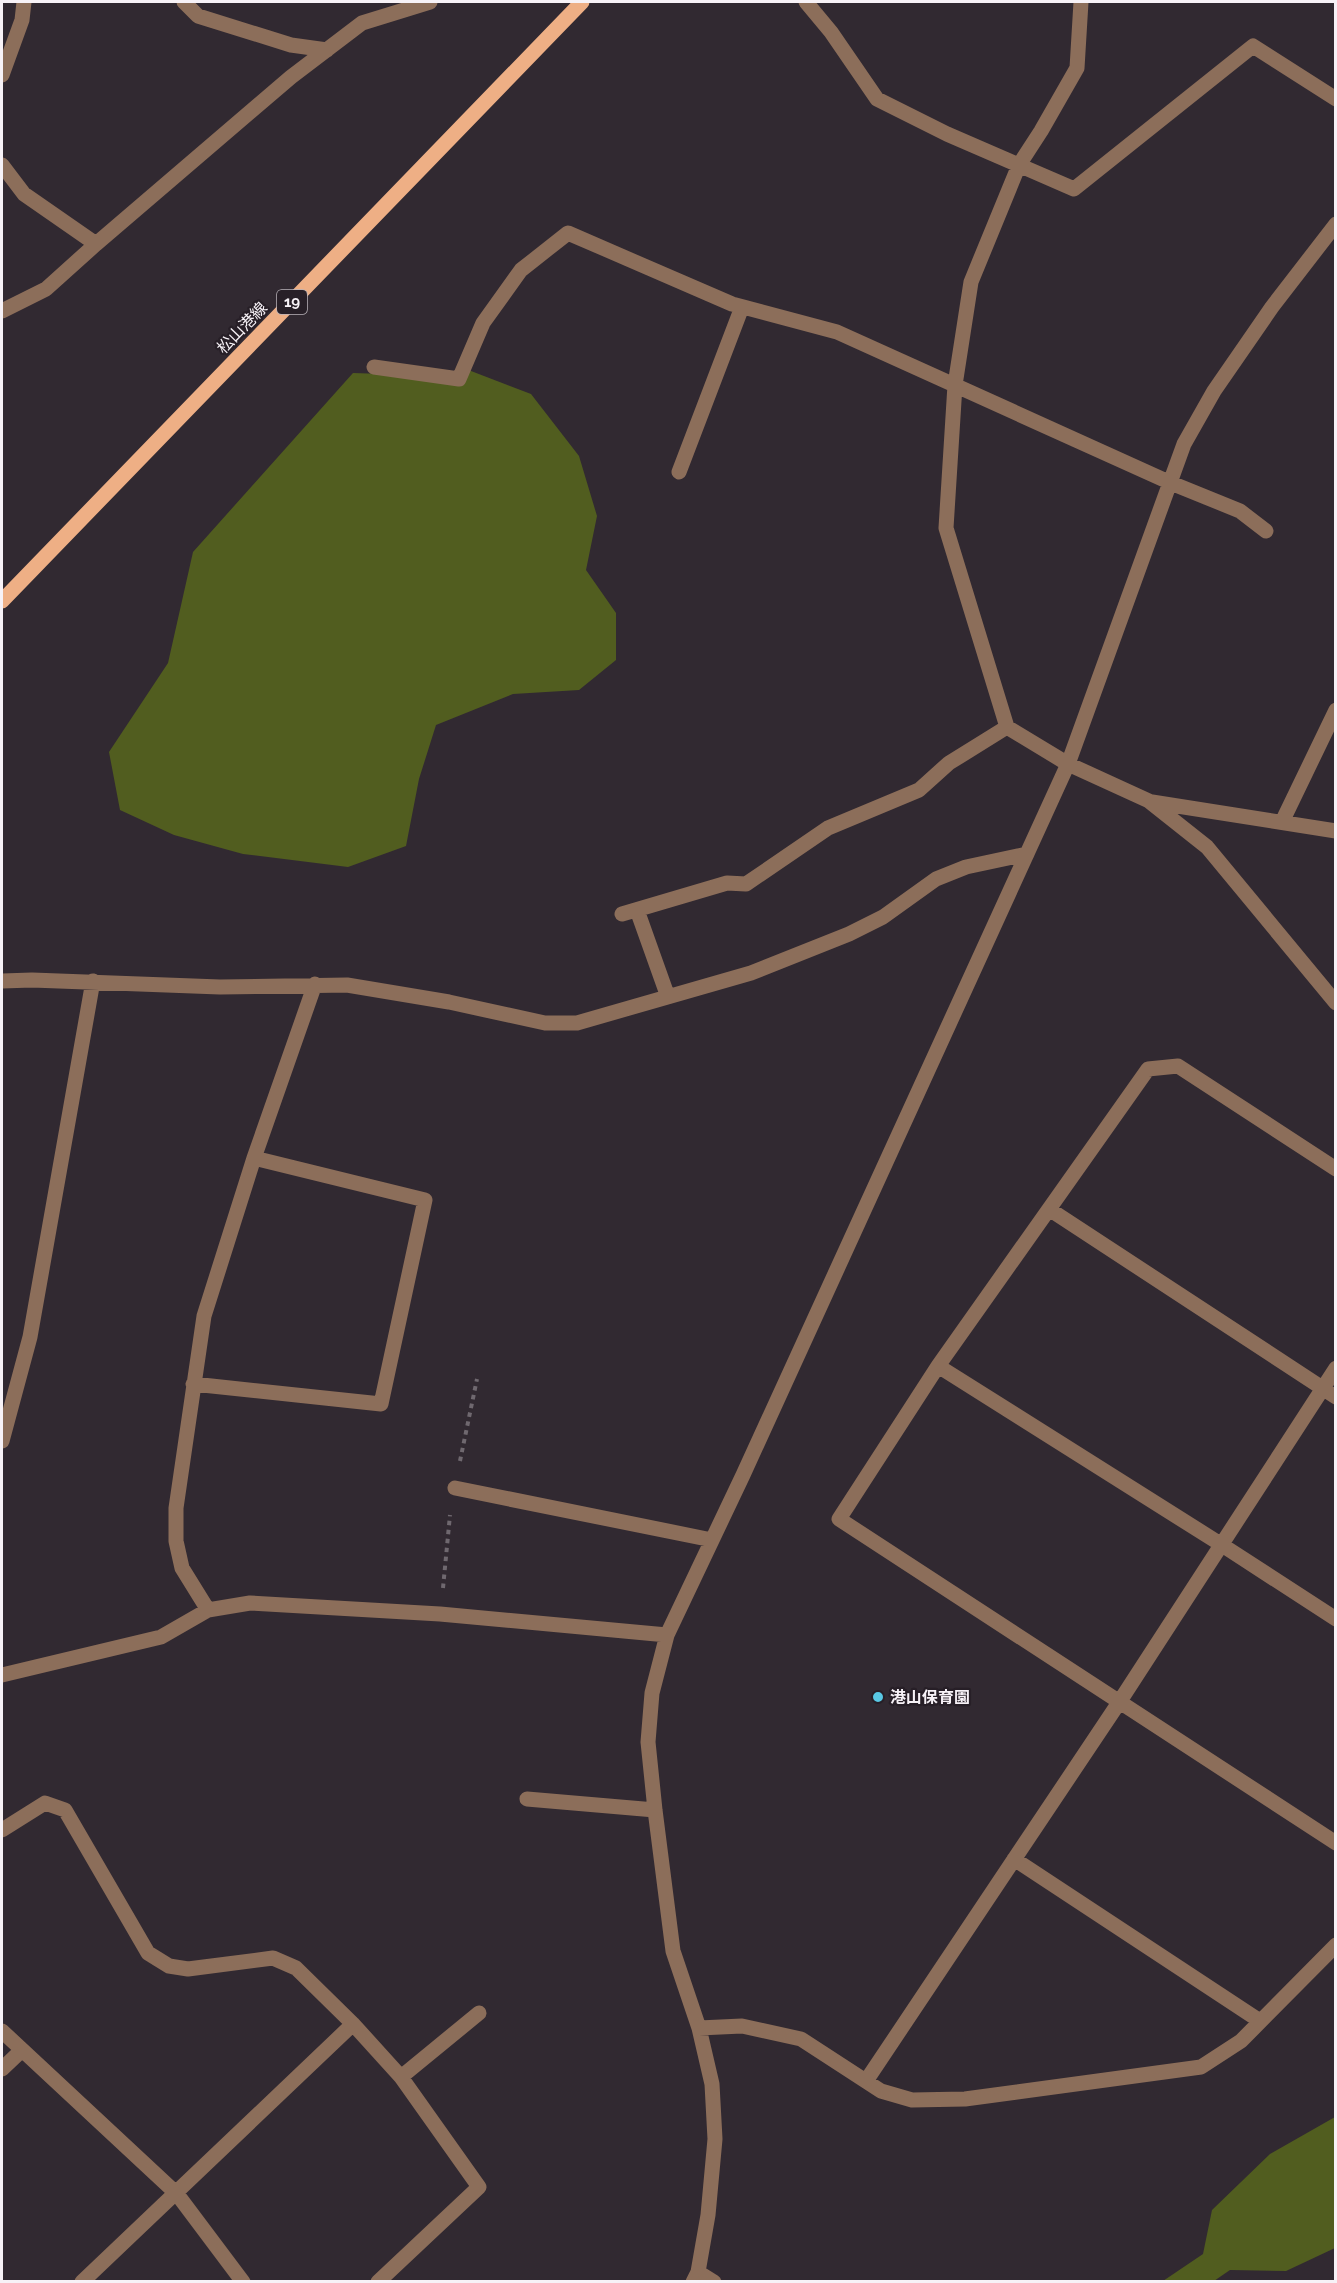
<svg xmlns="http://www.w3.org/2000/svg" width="1337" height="2283" font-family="Raleway,'Noto Sans JP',sans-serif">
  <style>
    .forest { fill: #515d1f }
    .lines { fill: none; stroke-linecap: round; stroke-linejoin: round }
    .path { stroke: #6f686f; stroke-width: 4; stroke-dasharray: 4.5 4.5; stroke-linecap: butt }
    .minor { stroke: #8c6e5a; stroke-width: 15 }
    .major { stroke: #eeaf85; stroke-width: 15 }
    .poi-dot { fill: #59c8e4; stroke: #271f27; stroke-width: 2 }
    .labels { text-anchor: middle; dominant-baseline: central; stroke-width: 4.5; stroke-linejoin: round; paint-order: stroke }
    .shield { fill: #271f27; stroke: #b9b3b9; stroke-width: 1.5 }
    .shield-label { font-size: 15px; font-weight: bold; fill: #f7f2f7 }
    .street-label { font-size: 16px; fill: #f7f2f7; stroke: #271f27 }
    .poi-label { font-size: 16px; font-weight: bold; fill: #f7f2f7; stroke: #271f27; text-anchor: start }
  </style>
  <rect width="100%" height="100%" fill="#312931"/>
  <path class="forest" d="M471,371L531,394L579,456L597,516L586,570L616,613V660L579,690L513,694L436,725L419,779L406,846L348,867L243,854L174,835L120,810L109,752L168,663L193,552L353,373L413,375Z
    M1335,2117V2248L1286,2271L1230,2270L1214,2281H1163L1203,2254L1212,2210L1270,2154Z"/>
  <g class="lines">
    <path class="path" d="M460,1461L477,1379
      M443,1588L450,1515"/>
    <path class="minor" d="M184,2L198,16L291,45L327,50
      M806,2L831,32L877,99L947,134L1074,189L1253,46L1336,99
      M2,75L22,20L24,2
      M2,165L24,194L96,244L291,77L362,23L430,2
      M2,311L46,289L96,244
      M374,367L459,379L483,323L521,270L568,233L732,304L837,332L1171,483L1240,511L1266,531
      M679,472L742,307
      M1007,727L946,528L955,385L971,282L1019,165L1041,131L1077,68L1081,2
      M1152,802L1336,831
      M1282,822L1336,710
      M637,910L668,997
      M622,914L727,883L746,884L828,828L919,790L949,763L1007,727L1068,764L1149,801L1207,847L1336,1003
      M2,981L32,980L220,987L347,985L449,1002L545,1023H577L751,973L849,934L883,917L936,879L966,867L1027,854
      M1336,1169L1178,1066L1148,1069L938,1366L839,1519L1336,1843
      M1049,1209L1336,1397
      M938,1366L1222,1545L1336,1619
      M193,1384L381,1404L425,1200L254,1158
      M2,1441L30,1337L93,981
      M455,1488L712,1540
      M208,1610L182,1568L176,1541V1508L204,1316L254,1158L315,984
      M2,1675L161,1637L208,1610L250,1603L440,1614L667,1635
      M527,1799L655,1810
      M2,1830L45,1803L65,1810L148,1953L169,1966L188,1969L273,1958L296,1968L353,2024L401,2077L479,2187L378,2282
      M1014,1859L1260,2021
      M699,2028L742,2026L801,2039L881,2091L912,2100L965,2099L1201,2067L1241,2041L1336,1945
      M2,2031L177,2194L243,2282
      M2,2069L22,2050
      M401,2077L479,2013
      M866,2081L1120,1701L1336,1368
      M698,2272L714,2282
      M82,2282L353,2024
      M693,2282L698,2272L708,2215L715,2139L712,2084L699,2028L673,1951L655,1810L648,1742L652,1693L667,1635L743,1475L1068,764L1184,444L1214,391L1272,307L1336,224"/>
    <path class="major" d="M2,601L582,2"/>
  </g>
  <circle class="poi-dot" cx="878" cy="1697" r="6"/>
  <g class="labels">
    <rect class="shield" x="277" y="290" width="30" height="24" rx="4.5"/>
    <g class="shield-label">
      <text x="292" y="302">19</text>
    </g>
    <g class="street-label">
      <text transform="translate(242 328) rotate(-46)">松山港線</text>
    </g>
    <g class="poi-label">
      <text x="890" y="1697">港山保育園</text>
    </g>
  </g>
  <rect width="1337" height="2283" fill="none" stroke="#f7f2f7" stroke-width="6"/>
</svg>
